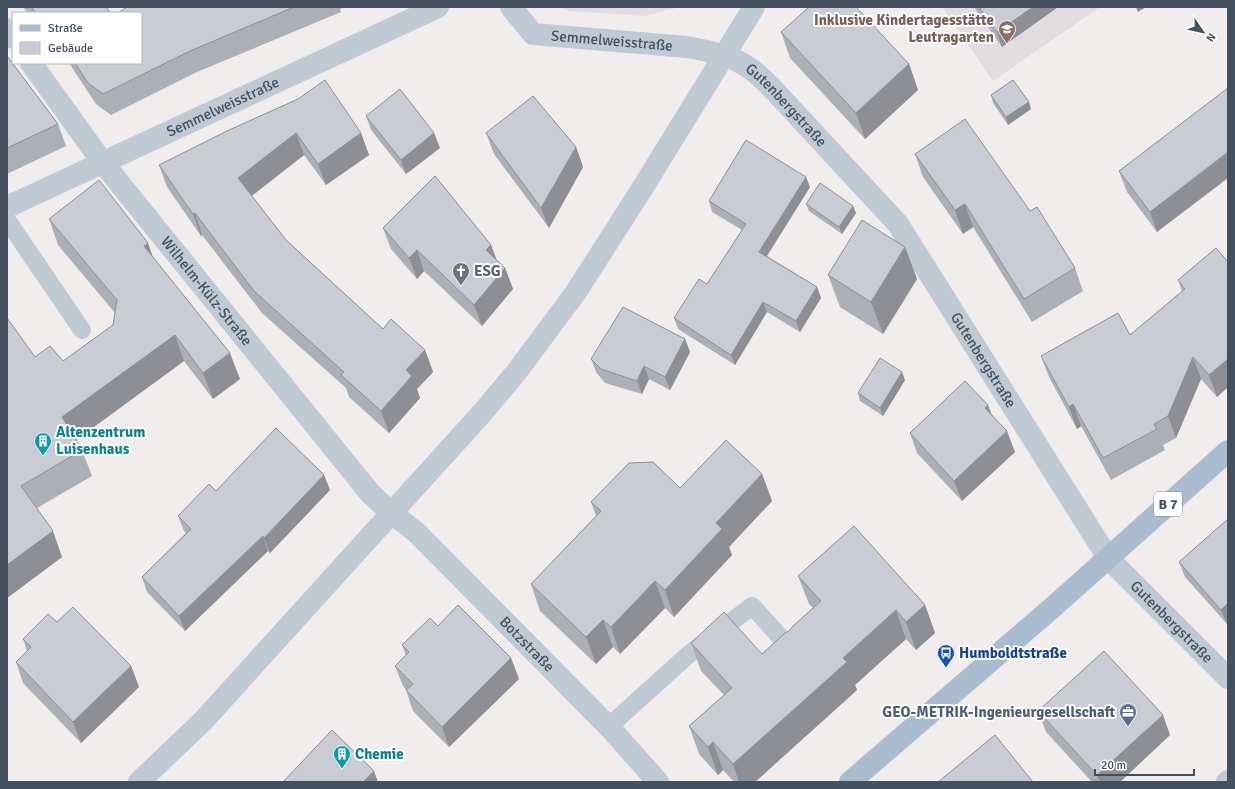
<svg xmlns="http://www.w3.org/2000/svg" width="1235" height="789" font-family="Signika,sans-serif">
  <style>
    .education { fill: #e2dedf }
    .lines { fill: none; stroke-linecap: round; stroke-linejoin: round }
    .service { stroke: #bfcad5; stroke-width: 18 }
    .minor { stroke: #bfcad5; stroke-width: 22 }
    .primary { stroke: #aabcd0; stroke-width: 22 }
    .wall { fill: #adafb6 }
    .shaded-wall { fill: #8d8f94 }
    .building { fill: #c9ccd4; stroke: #8d8f94 }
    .labels { text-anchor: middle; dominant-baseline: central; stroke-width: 4; stroke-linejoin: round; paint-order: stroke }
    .shield { fill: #fff; stroke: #7c848e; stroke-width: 1 }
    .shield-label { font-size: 14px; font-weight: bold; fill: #44505d }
    .education-label { font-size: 15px; font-weight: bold; fill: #785e54; stroke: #fff; text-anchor: end }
    .street-label { font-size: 15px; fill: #44505d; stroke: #fff }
    .worship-label { font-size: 15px; font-weight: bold; fill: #5b616d; stroke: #fff; text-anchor: start }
    .culture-label { font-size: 15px; font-weight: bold; fill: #0d838f; stroke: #fff; text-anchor: start }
    .transit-label { font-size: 15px; font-weight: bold; fill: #164399; stroke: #fff; text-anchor: start }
    .service-label { font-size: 15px; font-weight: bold; fill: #4e5e75; stroke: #fff; text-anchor: end }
  </style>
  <rect width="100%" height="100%" fill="#f1eded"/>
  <path class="education" d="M559,7H680L644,16L568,11Z
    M942,7H1100L993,81Z"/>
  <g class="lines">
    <path class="service" d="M7,220L82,330
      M610,728L616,720L688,655L752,606L793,651"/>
    <g class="minor">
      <path id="s1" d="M511,7L533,34L687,47C710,51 734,56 752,70C759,75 765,81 771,87L898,224L1108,558L1228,678"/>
      <path d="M7,29L13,38"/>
      <path id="s2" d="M31,63L103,163L370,493L391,513L416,532L610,728L658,782"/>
      <path id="s3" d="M7,207L438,7"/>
      <path d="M139,782L203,721L483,412L518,370L576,292L640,192L754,7"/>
      <path d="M1227,782L1228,781"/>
    </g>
    <path class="primary" d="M850,782L1052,608L1228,451"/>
  </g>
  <path class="wall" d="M23,7H106L111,13H28Z
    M127,7H344L340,9L341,12L197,72L111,115L96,104L69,63H141Z
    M974,7H1058L1002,47Z
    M781,32L909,64L918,90L865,139L790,58Z
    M7,56L58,124L66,146L7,174Z
    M1228,88L1157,232L1127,192L1119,171Z
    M991,95L1031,109L1008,125L993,103Z
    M366,116L434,133L440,148L406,174L371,130Z
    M227,131L361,133L369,155L326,185L304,155L252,196L286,240L383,329L425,350L433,372L417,389L420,398L389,433L349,397L346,388L262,313L202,235L201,236L167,187L159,165Z
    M486,133L576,147L583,167L549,228L494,154Z
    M915,154L1075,268L1083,291L1032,322L973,227L963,234L923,177Z
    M810,187L767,256L817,287L821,298L800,332L767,312L735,365L678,329L674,318L707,284L742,230L712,212L709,201Z
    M806,204L853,206L856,213L842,234L809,211Z
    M49,219L153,257L240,379L213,399L184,361L76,440L82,450L92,476L37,508L62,557L7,598V318L35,357L63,361L113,325L115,313L58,245Z
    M383,228L491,245L496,260L505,268L513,289L482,326L424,271L417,279L391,249Z
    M905,247L917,279L883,334L840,307L828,275Z
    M1228,262V387L1217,397L1201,379L1176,438L1163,445L1165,450L1111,480L1081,426L1077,429L1049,377L1041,356L1130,335L1182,291L1178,280Z
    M685,339L690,352L670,390L649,379L642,394L605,383L596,372L591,359Z
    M905,380L883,416L860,401L858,393Z
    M992,415L1015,452L962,501L917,453L910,433Z
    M762,474L772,501L729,547L732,555L674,617L665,608L620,654L613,647L596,664L540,611L531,584L596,516L591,502Z
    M324,475L330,490L270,553L268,551L185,631L147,592L142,577L186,533L184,531L178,516L216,491Z
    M1228,519L1227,624L1185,577L1179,562Z
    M798,576L925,605L935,633L916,650L906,639L855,685L857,690L755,782H734L723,770L718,775L699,754L689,726L724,695L701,671L691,643L762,654L789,631L813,608L809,604Z
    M57,622L131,666L139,687L81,743L23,683L16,662L27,651L23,639Z
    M438,626L511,658L519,679L449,747L413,711L406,690L403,686L395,666L406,656L402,645Z
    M1038,711L1170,735L1120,782H1092L1046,732Z"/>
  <path class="shaded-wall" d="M1033,7H1058L1002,47L997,32Z
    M1136,7H1146L1138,12Z
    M909,64L918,90L865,139L856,113Z
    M1029,102L1031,109L1008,125L1006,117Z
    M296,133L304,155L246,200L238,178Z
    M361,133L369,155L326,185L318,164Z
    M434,133L440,148L406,174L401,160Z
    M576,147L583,167L549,228L541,208Z
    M1228,152V178L1157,232L1150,212Z
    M806,177L810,187L763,262L759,252Z
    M965,204L973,227L963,234L955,210Z
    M853,206L856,213L842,234L839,227Z
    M195,213L202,235L201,236L193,214Z
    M148,243L157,269L144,246Z
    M491,245L499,266L486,250Z
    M905,247L917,279L883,334L871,302Z
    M417,250L424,271L417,279L409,258Z
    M505,268L513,289L482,326L474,305Z
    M817,287L821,298L800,332L796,321Z
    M763,302L767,312L735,365L731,355Z
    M175,335L184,361L72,443L62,417Z
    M685,339L690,352L670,390L665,377Z
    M425,350L433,372L417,389L420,398L389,433L381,411L406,370Z
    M230,353L240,379L213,399L203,373Z
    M1193,357L1201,379L1176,438L1168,416Z
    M1228,359V387L1217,397L1209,375Z
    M644,366L649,379L642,394L637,381Z
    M902,372L905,380L883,416L880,408Z
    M1073,404L1081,426L1077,429L1069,407Z
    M988,405L996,426L985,408Z
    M1007,431L1015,452L962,501L954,481Z
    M762,474L772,501L729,547L732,555L674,617L665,590L716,523Z
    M324,475L330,490L270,553L264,538Z
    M53,531L62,557L7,598V565Z
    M263,536L268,551L185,631L179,616Z
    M655,581L665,608L620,654L611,627Z
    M1228,603V623L1227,624L1221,610Z
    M925,605L935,633L916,650L906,622Z
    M896,610L906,639L855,685L857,690L755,782H739L733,764L843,658Z
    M603,620L613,647L596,664L586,637Z
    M511,658L519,679L449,747L442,727Z
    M131,666L139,687L81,743L73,722Z
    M1163,715L1170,735L1120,782H1100L1097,775Z
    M713,742L723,770L718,775L708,747Z
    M374,771L378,782H363Z"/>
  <path class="building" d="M31,7H106L111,13H36Z
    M127,7H294L190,51L103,94L88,83L75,63H141V13H118Z
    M809,7H856L909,64L856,113L781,32Z
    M979,7H1033L997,32Z
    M7,56L58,124L7,148Z
    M325,80L361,133L318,164L296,133L238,178L286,240L383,329L391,319L425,350L406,370L412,376L381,411L341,375L344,372L254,291L195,213L193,214L159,165L227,131L298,99Z
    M1013,80L1029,102L1006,117L991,95Z
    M1228,88V152L1150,212L1119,171Z
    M400,89L434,133L401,160L366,116Z
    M533,96L576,147L541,208L486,133Z
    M965,119L1030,211L1037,207L1075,268L1024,299L965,204L955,210L915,154Z
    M746,140L806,177L759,252L817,287L796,321L763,302L731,355L674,318L699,279L707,284L746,224L709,201Z
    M435,176L491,245L486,250L505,268L474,305L417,250L409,258L383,228Z
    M99,180L148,243L144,246L230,353L203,373L175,335L62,417L82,450L21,486L53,531L7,565V318L35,357L50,346L63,361L113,325L117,300L49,219Z
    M820,183L853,206L839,227L806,204Z
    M862,220L905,247L871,302L828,275Z
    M1216,248L1228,262V359L1209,375L1193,357L1168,416L1154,424L1157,429L1103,458L1073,404L1069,407L1041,356L1118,313L1130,335L1185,289L1178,280Z
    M623,307L685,339L665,377L644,366L637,381L601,369L591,359Z
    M880,358L902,372L880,408L858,393Z
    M965,381L988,405L985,408L1007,431L954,481L910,433Z
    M276,428L324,475L264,538L263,536L179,616L142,577L191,529L178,516L209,484L216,491Z
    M726,440L762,474L716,523L722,529L665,590L655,581L611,627L603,620L586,637L531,584L601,511L591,502L629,463L653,462L680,488Z
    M1228,519V603L1221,610L1179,562Z
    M854,526L925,605L906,622L896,610L843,658L847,662L733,764L713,742L708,747L689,726L732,688L691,643L724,612L762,654L785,633L789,631L793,626L821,601L798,576Z
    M458,605L511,658L442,727L406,690L413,684L395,666L409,652L402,645L430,618L438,626Z
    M73,607L131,666L73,722L16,662L31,647L23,639L48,614L57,622Z
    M1104,651L1163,715L1097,775L1038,711Z
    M332,730L374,771L363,782H283Z
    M995,735L1033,782H938Z"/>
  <defs>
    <g id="school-pin" transform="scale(0.9)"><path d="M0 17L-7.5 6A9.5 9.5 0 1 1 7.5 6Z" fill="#8d6e63" stroke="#fff"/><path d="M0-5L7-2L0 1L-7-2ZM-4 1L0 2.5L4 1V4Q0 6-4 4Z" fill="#fff"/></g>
    <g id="church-pin" transform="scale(0.9)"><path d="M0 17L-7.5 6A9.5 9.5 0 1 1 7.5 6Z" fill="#6b7280" stroke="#fff"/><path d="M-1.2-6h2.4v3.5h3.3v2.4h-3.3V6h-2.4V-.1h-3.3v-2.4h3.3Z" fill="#fff"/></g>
    <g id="building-pin" transform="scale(0.9)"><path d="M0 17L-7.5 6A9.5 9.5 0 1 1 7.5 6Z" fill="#0f9aa8" stroke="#fff"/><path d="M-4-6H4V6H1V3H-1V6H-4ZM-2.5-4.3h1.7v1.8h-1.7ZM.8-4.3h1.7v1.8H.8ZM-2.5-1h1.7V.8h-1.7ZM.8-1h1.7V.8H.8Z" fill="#fff"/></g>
    <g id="bus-pin" transform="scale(0.9)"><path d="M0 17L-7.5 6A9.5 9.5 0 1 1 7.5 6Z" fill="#1a4fb4" stroke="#fff"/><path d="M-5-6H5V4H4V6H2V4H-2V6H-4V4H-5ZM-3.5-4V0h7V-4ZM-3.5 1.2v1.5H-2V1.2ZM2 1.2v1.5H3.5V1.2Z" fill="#fff"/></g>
    <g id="office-pin" transform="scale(0.9)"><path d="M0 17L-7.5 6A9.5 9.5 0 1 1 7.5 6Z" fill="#5c6f8a" stroke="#fff"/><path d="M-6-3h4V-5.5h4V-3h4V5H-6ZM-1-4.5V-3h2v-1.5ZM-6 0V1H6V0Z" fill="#fff"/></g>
  </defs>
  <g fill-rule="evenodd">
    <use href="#school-pin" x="1007" y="29"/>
    <use href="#church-pin" x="461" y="271"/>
    <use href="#building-pin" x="43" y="441"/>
    <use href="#bus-pin" x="946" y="653"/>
    <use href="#office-pin" x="1128" y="712"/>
    <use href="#building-pin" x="342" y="754"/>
  </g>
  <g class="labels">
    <rect class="shield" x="1154" y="492" width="28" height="24" rx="3"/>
    <g class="shield-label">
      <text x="1168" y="504">B 7</text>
    </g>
    <g class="education-label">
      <text x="994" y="20">Inklusive Kindertagesstätte<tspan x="994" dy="17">Leutragarten</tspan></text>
    </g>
    <g class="street-label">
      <text stroke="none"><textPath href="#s1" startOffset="114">Semmelweisstraße</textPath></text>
      <text stroke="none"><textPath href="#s1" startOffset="308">Gutenbergstraße</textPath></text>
      <text stroke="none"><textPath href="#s3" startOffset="238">Semmelweisstraße</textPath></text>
      <text stroke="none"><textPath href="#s2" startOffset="288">Wilhelm-Külz-Straße</textPath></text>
      <text stroke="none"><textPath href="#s1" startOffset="632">Gutenbergstraße</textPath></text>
      <text stroke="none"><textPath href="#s1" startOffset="956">Gutenbergstraße</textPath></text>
      <text stroke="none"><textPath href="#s2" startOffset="766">Botzstraße</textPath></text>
    </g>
    <g class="worship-label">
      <text x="474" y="271">ESG</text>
    </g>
    <g class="culture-label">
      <text x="56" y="432">Altenzentrum<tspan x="56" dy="17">Luisenhaus</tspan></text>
      <text x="355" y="754">Chemie</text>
    </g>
    <g class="transit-label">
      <text x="959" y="653">Humboldtstraße</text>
    </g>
    <g class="service-label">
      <text x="1115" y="712">GEO-METRIK-Ingenieurgesellschaft</text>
    </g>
  </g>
  <rect width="1235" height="789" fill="none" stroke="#44505d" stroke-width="16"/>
  <rect x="12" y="12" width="130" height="52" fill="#ffffff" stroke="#b4b9be"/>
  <rect x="20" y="25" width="20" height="6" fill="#aabcd0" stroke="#b4b9be"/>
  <text x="48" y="32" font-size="12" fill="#44505d">Straße</text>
  <rect x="20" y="42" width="20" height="12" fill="#c9ccd4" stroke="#b4b9be"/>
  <text x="48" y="52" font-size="12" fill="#44505d">Gebäude</text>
  <g transform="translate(1203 32) rotate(124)" stroke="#ffffff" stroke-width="3" paint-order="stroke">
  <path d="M0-3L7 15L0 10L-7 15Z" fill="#44505d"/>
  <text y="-6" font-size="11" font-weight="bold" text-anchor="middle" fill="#44505d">N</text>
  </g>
  <path d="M1095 769v6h99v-6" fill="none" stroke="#44505d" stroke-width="2"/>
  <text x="1101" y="769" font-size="12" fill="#44505d" stroke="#ffffff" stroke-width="3" paint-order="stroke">20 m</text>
</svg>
